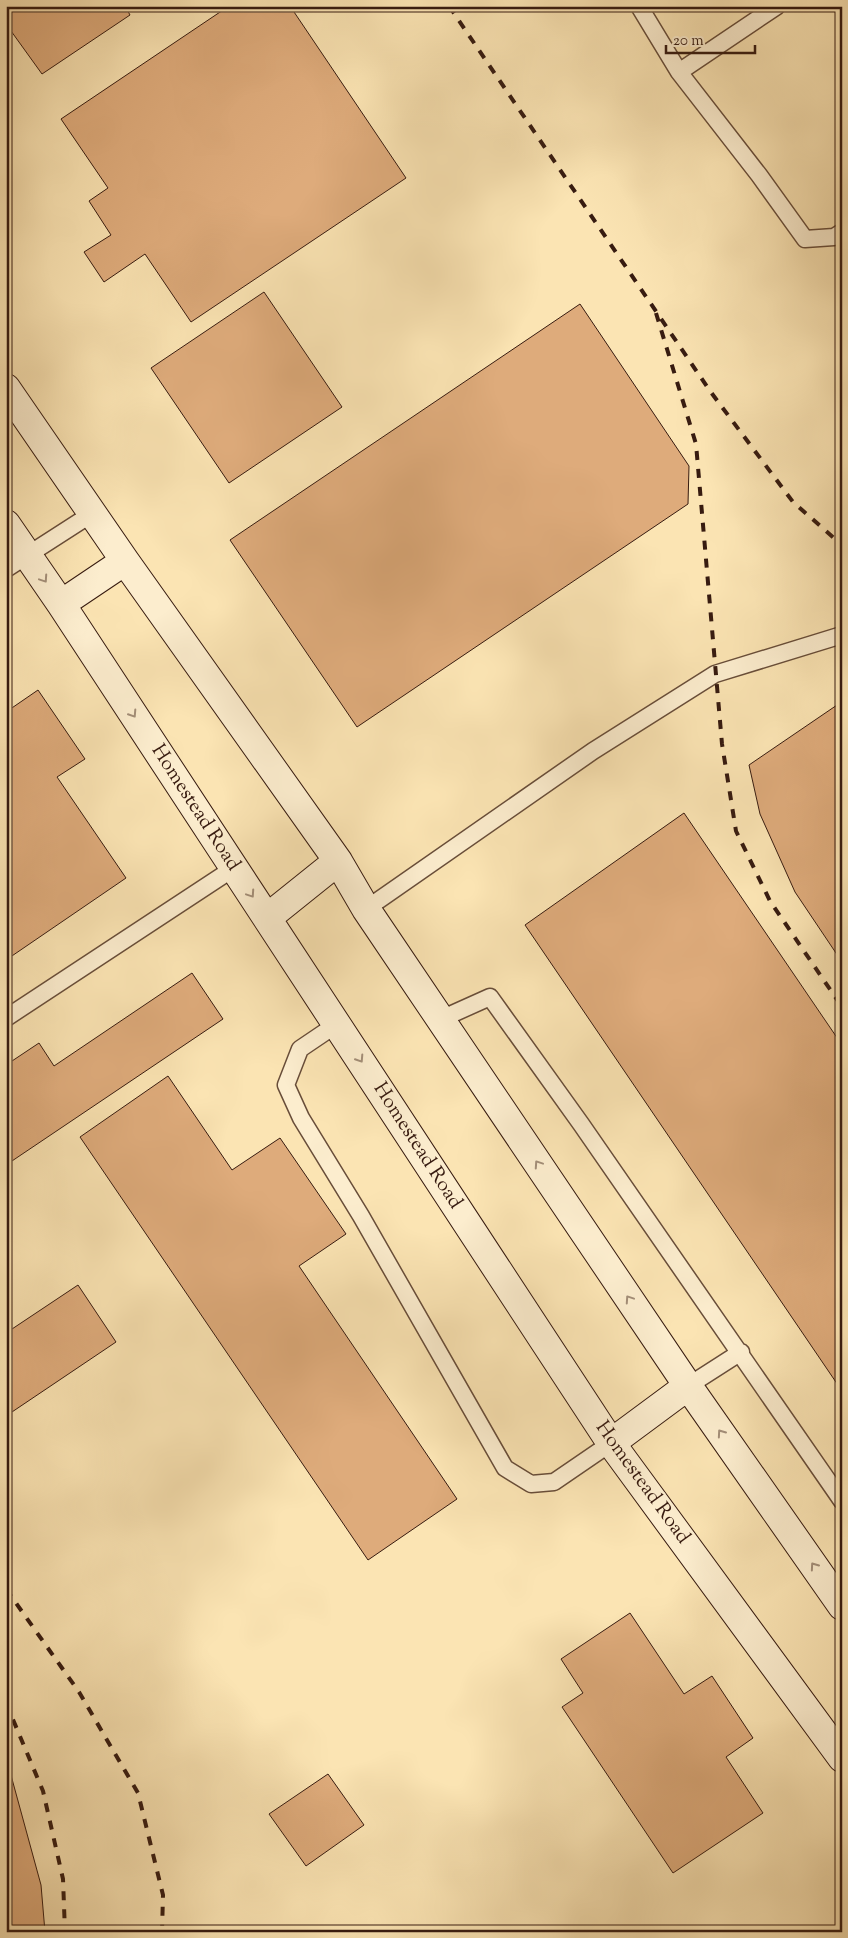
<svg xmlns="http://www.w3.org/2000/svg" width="848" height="1938" font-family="'Sorts Mill Goudy',serif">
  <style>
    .building { fill: #deab7b; stroke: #371b10 }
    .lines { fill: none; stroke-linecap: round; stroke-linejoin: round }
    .service-casing { stroke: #684d39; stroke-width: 19 }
    .secondary-casing { stroke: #371b10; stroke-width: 30 }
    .service { stroke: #fcedce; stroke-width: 16 }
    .secondary { stroke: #fcedce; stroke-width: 28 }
    .rail { stroke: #371b10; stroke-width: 4; stroke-dasharray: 9 9; stroke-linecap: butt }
    .oneway { stroke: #a38e78 }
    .labels { text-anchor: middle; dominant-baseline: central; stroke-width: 4; stroke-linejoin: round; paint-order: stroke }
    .street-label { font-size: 20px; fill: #371b10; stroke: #fcedce }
  </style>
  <rect width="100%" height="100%" fill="#fbe4b3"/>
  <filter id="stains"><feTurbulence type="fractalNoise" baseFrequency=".004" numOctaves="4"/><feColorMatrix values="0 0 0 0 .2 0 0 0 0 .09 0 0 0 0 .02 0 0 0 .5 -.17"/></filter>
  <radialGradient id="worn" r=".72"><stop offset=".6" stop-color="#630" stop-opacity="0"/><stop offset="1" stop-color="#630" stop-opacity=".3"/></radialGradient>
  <path class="building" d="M6,6H125L130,15L42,74L6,24Z
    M229,6H290L406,178L191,322L145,254L104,282L84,252L111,235L89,201L108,188L61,119Z
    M264,292L342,407L229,483L151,368Z
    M580,304L689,466L688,504L357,727L230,540Z
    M38,690L85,759L57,777L126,878L6,960V712Z
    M840,703L842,706V962L795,892L760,814L749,765Z
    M684,813L842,1045V1391L525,925Z
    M192,973L223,1019L6,1165V1065L39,1043L54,1066Z
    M168,1076L232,1170L280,1138L346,1234L299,1266L457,1499L368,1560L80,1137Z
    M78,1285L116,1342L6,1416V1333Z
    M630,1613L684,1694L712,1676L753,1738L726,1757L763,1813L673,1873L562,1707L583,1693L561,1659Z
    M6,1757L41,1885L45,1932H6Z
    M328,1774L364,1825L306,1866L269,1814Z"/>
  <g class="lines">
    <g class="service-casing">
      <path id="service" d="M639,6L679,72L759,175L805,239L834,237L842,232
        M679,72L777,6
        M6,569L93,513
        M366,909L593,751L715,674L842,635
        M6,1018L234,868
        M441,1019L490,997L581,1124L842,1501
        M337,1024L300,1049L286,1085L301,1118L361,1216L505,1468L531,1484L554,1482L611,1443
        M688,1386L741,1352"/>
    </g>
    <g class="secondary-casing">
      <path id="secondary" d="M6,388L125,561L338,861L366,909L688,1386L842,1606
        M6,524L61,604L611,1443L842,1758
        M61,604L125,561
        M267,918L338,861
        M611,1443L688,1386"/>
    </g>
    <use href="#service" class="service"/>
    <use href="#secondary" class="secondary"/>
    <path class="rail" d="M449,6L710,391L793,502L842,545
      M656,313L696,444L722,744L736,831L770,901L842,1007
      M6,1589L79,1692L138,1793L163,1895L162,1932
      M6,1703L43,1791L63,1879L65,1932"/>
  </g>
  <defs><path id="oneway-chevron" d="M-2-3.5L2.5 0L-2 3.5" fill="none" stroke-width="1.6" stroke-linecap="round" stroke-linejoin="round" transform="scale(1.25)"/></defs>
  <g class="oneway">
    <use href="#oneway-chevron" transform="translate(44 579) rotate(56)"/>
    <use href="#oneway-chevron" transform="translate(133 714) rotate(57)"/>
    <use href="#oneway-chevron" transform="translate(251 894) rotate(56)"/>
    <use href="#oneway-chevron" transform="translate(360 1059) rotate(57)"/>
    <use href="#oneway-chevron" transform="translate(538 1164) rotate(-124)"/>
    <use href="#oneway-chevron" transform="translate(629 1299) rotate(-124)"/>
    <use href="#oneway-chevron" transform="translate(721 1433) rotate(-125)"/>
    <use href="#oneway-chevron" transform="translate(814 1566) rotate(-125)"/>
  </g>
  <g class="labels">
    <g class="street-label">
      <text transform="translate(195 808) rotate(57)">Homestead Road</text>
      <text transform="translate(417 1146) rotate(57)">Homestead Road</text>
      <text transform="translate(642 1483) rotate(54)">Homestead Road</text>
    </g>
  </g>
  <rect width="848" height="1938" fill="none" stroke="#fbe4b3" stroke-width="25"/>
  <rect x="8" y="8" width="833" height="1923" fill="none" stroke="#371b10" stroke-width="2.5"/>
  <rect x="12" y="12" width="823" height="1913" fill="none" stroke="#371b10"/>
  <path d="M666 45v8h89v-8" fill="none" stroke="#371b10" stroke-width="2.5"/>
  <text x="673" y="45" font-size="15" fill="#371b10" stroke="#fcedce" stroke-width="4" paint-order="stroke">20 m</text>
  <rect width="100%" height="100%" filter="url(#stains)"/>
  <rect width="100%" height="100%" fill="url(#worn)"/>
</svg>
